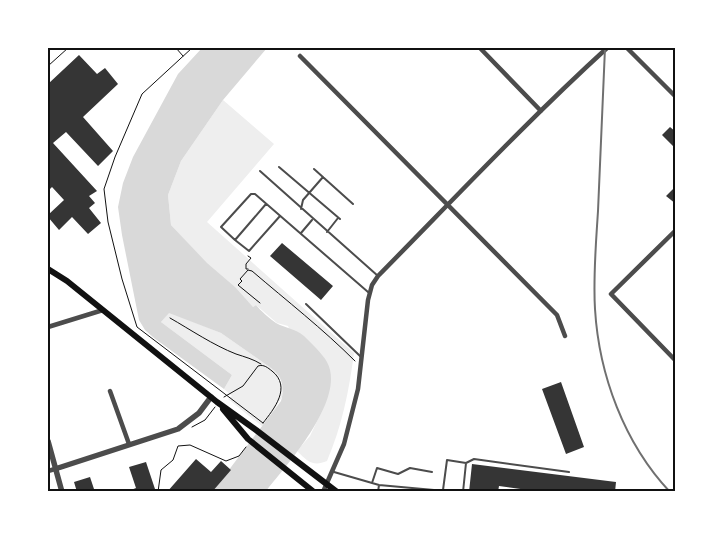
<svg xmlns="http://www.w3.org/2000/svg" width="723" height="539" font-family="'Space Grotesk',sans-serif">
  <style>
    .green { fill: #eee }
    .water { fill: #d9d9d9 }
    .building { fill: #353535 }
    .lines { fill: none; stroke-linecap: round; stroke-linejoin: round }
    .path { stroke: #111; stroke-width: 1 }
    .service { stroke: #4c4c4c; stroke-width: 2 }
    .minor { stroke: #4c4c4c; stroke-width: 4.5 }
    .tertiary { stroke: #4c4c4c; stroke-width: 5.5 }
    .secondary { stroke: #111; stroke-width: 6 }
    .rail { stroke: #707070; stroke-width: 2 }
    .neatline { fill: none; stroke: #111; stroke-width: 2 }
  </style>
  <rect width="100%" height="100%" fill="#fff"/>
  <path class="green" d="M223,100L274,144L207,222L354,353C349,391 342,426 327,461C313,467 307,461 297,451L310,436L322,411L288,326L277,323L256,305L253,307L207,264L171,225L168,195L181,161Z
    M169,312L221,333L277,372L283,388L282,397L263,427L228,399L232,396L224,389L232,375L161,322Z"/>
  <path class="water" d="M202,48H267L223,100L181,161L168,195L171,225L207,263L235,287L253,307L256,305C261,311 269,318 276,323C285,328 294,328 304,336C311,343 322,353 327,362C347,398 287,465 266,491H213L281,401C285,387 282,376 271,368L221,333L169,313L161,322L232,375L224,389L154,338L145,330L139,320L122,235L118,207L123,183L133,157L178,74Z"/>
  <path class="building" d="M79,55L97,74L105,68L118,84L83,117L113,151L98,166L66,132L53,143L97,191L89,196L95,203L89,208L101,223L88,234L72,217L59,230L48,217V215L64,200L52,187L48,191V84Z
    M670,127L676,132V149L662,135Z
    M676,186V204L666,196Z
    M282,243L333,286L321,300L270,256Z
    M561,382L584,447L566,454L542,389Z
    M196,459L211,472L221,461L231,470L212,492H167Z
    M146,462L156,492H126L136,488L129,467Z
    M472,464L616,482L615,492H542L499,486L498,492H469Z
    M90,477L95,492H77L74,482Z"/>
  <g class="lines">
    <path class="path" d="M176,48L183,56
      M192,48L142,94L115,157L104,189L108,222L122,279L137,327L263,423
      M48,66L68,48
      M248,269H246V264L251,258L248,256
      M260,303L238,285L242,281L240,279L248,270L252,271C287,301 323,329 355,361
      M170,318C191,330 213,345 236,354C245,357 253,359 261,364
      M224,397L243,386L258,366C264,364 268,368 272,371C292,387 274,409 263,423
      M192,427L205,420L215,407
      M158,492L161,470L173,460L178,446L190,445L226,461L239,456L246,447"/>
    <path class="service" d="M279,167L340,219
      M314,169L353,204
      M260,171L378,276
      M266,204L235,240L221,227L251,194H255L368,292
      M301,209L303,200L323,177
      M327,232L338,218
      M301,233L312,220
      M235,240L249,251L280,216
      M306,304L360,356
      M466,463L474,459L569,472
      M334,472L379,485L456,492
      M372,483L377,468L398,474L410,468L432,472
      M443,490L447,460L466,463L463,492
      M378,492L379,485"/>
    <path class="minor" d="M480,48L541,111
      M627,48L676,97
      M300,56L557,315L565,336
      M676,230L611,294L676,361
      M48,327L103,310
      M110,391L129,444
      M48,471L55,469
      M323,492L344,444L358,389L368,300L372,285L378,276C453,200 527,121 607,48"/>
    <path class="tertiary" d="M48,441L62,492
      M55,469L178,429L199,413L211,397"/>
    <path class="secondary" d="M48,269L67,281L217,402L256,430L337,492
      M223,409L248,439L314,492"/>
    <path class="rail" d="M605,48C603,102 600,156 598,211C596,243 593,276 595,309C599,375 624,443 670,492"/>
  </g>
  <rect width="723" height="539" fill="none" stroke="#ffffff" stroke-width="98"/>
  <rect x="49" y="49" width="625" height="441" class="neatline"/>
</svg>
